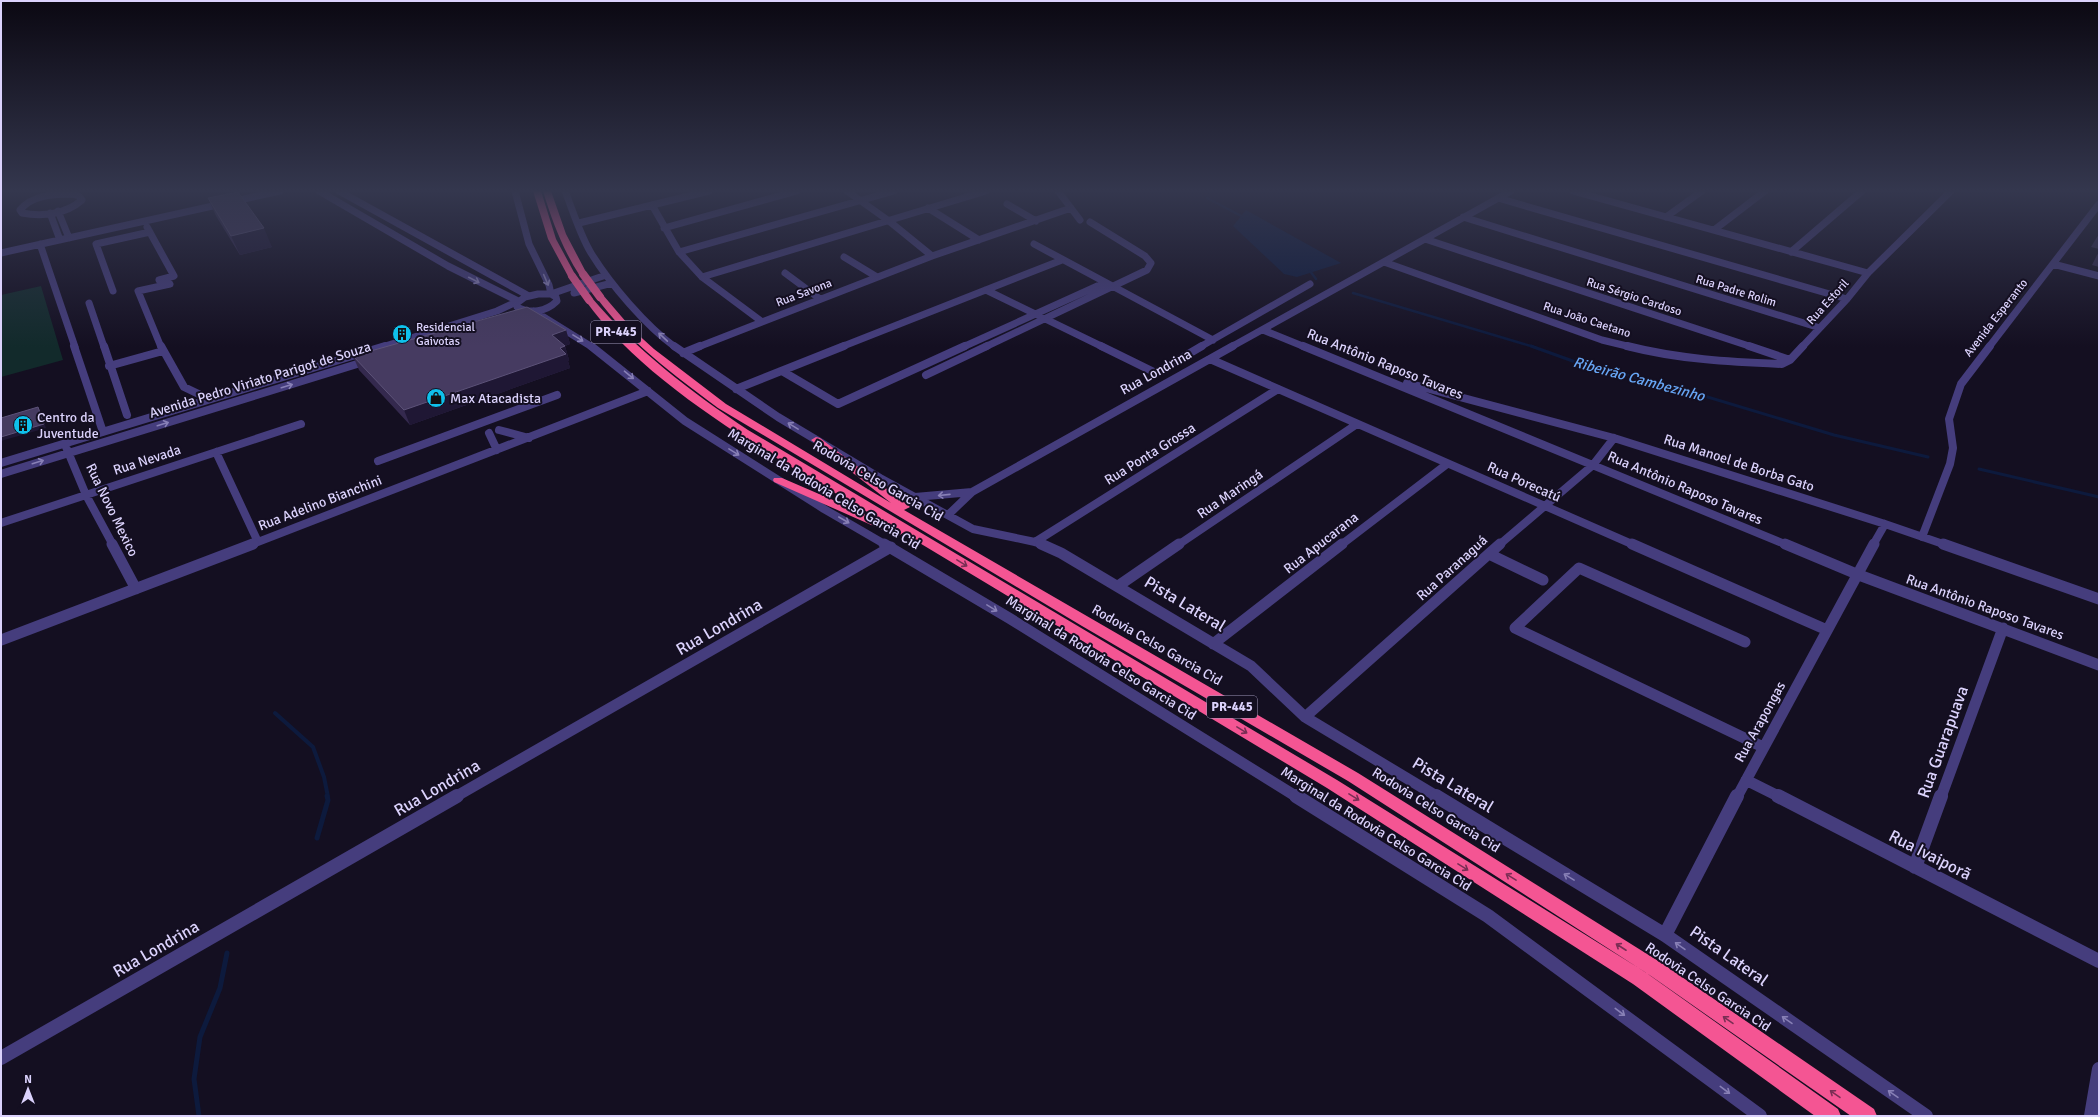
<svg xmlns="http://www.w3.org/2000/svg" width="2100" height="1117" font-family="Signika,sans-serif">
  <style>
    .green { fill: #122a2b }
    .water { fill: #0d1a3d }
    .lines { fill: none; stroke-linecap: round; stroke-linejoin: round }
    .stream-far3 { stroke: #0d1a3d; stroke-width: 2.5 }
    .stream-far2 { stroke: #0d1a3d; stroke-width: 3 }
    .stream-far1 { stroke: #0d1a3d; stroke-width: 4 }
    .stream { stroke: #0d1a3d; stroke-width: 5 }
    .minor-far3 { stroke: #453d7d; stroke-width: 7 }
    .minor-far2 { stroke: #453d7d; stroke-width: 8 }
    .minor-far1 { stroke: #453d7d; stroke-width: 11 }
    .minor { stroke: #453d7d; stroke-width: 14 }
    .highway { fill: #f45593; fill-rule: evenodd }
    .highway-bridge { stroke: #f45593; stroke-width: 8 }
    .wall { fill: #34294e }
    .shaded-wall { fill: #1f1734 }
    .building { fill: #463b61; stroke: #5d5379 }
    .oneway { stroke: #8880b6 }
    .oneway2 { stroke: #792e54 }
    .labels { text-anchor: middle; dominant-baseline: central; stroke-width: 4; stroke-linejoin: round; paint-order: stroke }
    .far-street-label { font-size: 12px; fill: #dbd2fc; stroke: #140f21 }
    .far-poi-label { font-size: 12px; fill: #dbd2fc; stroke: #140f21; text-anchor: start }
    .shield { fill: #140f21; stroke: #9f98ba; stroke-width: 1 }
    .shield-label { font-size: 13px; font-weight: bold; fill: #dbd2fc }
    .street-label { font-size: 14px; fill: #dbd2fc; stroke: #140f21 }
    .poi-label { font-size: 14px; fill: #dbd2fc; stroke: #140f21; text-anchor: start }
    .water-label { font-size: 15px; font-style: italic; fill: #67a6f5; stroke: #140f21 }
    .near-street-label { font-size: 17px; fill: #dbd2fc; stroke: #140f21 }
  </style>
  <rect width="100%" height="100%" fill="#140f21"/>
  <path class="green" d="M41,286L63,360L1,377V295Z"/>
  <path class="water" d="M1246,210L1341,263L1297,277L1284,274L1233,226Z"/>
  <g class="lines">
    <path class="stream-far3" d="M1207,198L1245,218
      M1310,271L1316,279
      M1353,293L1534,347"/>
    <path class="stream-far2" d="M1531,346L1581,364L1671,386L1834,435L1928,457
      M1979,469L2099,497"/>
    <path class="stream-far1" d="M275,713L313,747L324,777L328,797"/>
    <path class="stream" d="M317,838L328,800L327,796
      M199,1116L194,1079L200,1037L220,988L227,953"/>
    <path class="minor-far3" d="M319,191L448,266L518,301
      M339,191L529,296
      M515,191L529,244L549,285L551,294L606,275
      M565,191C573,211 580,235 591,253C610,284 646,326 675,347
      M847,191L889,221L932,256
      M1058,191L1080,220
      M1573,191L1868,273
      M72,194L79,196L82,200C66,214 43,217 22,213L20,210C32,195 54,194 72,194Z
      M1498,198L1847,299
      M1007,204L1036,221
      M652,205L679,252L702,277L761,321
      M928,208L979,240
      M58,211L69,238
      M50,213L60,240
      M1463,217L1820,328
      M1666,217L1702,191
      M579,223L709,191
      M147,227L174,276L159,280
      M664,228L797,191
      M1714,230L1765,191
      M1425,239L1752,347
      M40,244L75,347
      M1034,244L1213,340
      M679,252L894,191
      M1791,252L1862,191
      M1,253L280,191
      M844,257L877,277
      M1384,262L1602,340L1631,347
      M2053,264L2099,276
      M785,273L820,299
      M702,277L986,191
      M986,290L1103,347
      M113,291L96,244L150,232
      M574,293L612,283
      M538,294H551L556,297L557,301C546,312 530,314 517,307V303L525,297Z
      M89,303L104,347
      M534,311L592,347
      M1263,330L1305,347
      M161,347L138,291L170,284
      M382,347L497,311L518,301
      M698,347L932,256L1071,208
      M841,347L1062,260
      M963,347L1104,283
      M985,347L1147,270L1151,263L1145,256L1090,222
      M1200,347L1310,284
      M1231,347L1511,191
      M1802,347L1847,299L1868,273L1951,191
      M1989,347L2099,204"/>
    <path class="minor-far2" d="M74,346L103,432
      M104,346L127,415
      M161,346L184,387L209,399
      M591,346L685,421L824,509L886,545
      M674,346L778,417L880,478L973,529L1035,542L1043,545
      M1101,346L1156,373L1202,346
      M1303,346L1787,545
      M1627,346C1678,359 1729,362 1782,364L1790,360L1803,346
      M1749,346L1790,360
      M683,353L700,346
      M1210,359L1634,545
      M109,366L163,351
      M782,371L838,404L965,346
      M926,375L987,346
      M1407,383L1614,438L1885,524L1946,545
      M736,389L844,346
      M499,430L529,438
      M489,433L497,450
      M66,447L86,495L113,545
      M216,452L258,542
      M378,461L557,395
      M1,463L385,346
      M1,474L370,360
      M915,497L972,492
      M948,515L972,492L1233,346
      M1,523L301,424
      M1922,537L1950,464L1953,448L1949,419L1961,384L1990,346
      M1035,542L1278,389
      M250,545L648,391
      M1178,545L1357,424
      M1341,545L1447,464
      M1499,545L1593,465L1614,438
      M1873,545L1885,524"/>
    <path class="minor-far1" d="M112,544L136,589
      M884,544L1009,618L1297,797
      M1041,544L1061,553L1251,666L1305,717L1438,797
      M1632,544L1827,630
      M1785,544L1859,575L2099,665
      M1943,544L2099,599
      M1489,554L1543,580
      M1118,586L1179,544
      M1,640L253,544
      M1745,642L1579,568L1515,628L1763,747
      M1213,644L1342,544
      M1305,717L1500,544
      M1746,780L1780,797
      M455,797L891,547
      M1737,797L1874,544
      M1941,797L2003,628"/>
    <path class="minor" d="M1296,796L1488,916L1760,1116
      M1436,796L1665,935L1926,1116
      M1778,796L2099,961
      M1915,867L1941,796
      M1665,935L1737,796
      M1,1058L457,796
      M2091,1116L2099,1069"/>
    <path class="highway" d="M533,191H541L556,239L576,276L575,278H569L548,239Z
      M543,191H551L566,234L587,274L586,276H580C563,250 552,221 543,191Z
      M600,294L603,295L633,330L654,349L726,404L891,503L811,440L816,437L820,438L908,505L910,507L904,510L1358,773L1663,964L1874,1109L1877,1116H1851L1651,976L1348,781L1082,626L718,408C674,375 629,342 596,297Z
      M589,297L592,298C637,351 690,391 748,430L1337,780L1645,972L1838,1109L1841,1116H1815L1633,984L1327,788L903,533L898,536L894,535L774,482L773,480L774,478H782L884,522C786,463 652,393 585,300Z"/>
    <path class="highway-bridge" d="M583,274L600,297
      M572,276L589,300"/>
  </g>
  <path class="wall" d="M208,198L272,247L240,255L216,216Z
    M2099,235V249L2091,247L2097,237Z
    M2099,253V267L2092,265L2097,255Z
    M566,330L570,344L565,346L569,360L568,361L570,368L410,425L359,370L353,356Z"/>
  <path class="shaded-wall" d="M264,228L272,247L240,255L231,236Z
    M566,330L570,344L556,349L552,335Z
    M565,346L569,360L568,361L570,368L410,425L404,410Z
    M38,407L40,410L46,428L1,441V437Z"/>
  <path class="building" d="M238,192L264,228L231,236L208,198Z
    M527,307L566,330L552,335L565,346L560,348L566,354L404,410L353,356Z
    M38,407L44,424L1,437V418Z"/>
  <defs><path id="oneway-shaft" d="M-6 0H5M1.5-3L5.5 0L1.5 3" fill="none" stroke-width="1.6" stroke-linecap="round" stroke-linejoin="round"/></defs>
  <g class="oneway">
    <use href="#oneway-shaft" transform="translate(474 280) rotate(27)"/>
    <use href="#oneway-shaft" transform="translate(546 280) rotate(67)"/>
    <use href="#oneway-shaft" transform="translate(663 337) rotate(-137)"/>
    <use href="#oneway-shaft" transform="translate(578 338) rotate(32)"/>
    <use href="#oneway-shaft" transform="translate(629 375) rotate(40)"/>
    <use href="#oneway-shaft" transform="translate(287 386) rotate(-17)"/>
    <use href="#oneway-shaft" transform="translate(163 424) rotate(-17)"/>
    <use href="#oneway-shaft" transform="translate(793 426) rotate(-149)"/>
    <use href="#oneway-shaft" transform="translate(734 452) rotate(32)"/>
    <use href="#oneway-shaft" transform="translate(38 462) rotate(-17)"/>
    <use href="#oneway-shaft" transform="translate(944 495) rotate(174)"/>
    <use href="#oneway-shaft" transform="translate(844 520) rotate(30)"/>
    <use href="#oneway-shaft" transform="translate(992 608) rotate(31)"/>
    <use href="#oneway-shaft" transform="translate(1569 877) rotate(-149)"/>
    <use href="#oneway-shaft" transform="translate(1680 946) rotate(-145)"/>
    <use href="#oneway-shaft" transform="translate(1620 1012) rotate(37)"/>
    <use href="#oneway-shaft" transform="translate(1787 1020) rotate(-145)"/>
    <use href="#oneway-shaft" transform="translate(1725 1090) rotate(37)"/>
    <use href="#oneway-shaft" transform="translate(1893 1094) rotate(-145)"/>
  </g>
  <g class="oneway2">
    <use href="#oneway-shaft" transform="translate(962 563) rotate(31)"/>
    <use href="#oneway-shaft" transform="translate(1242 730) rotate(31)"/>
    <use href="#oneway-shaft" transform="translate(1354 797) rotate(32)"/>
    <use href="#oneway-shaft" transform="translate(1463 867) rotate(32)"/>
    <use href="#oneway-shaft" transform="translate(1511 877) rotate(-148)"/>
    <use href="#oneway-shaft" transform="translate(1621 947) rotate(-147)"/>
    <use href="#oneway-shaft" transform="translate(1728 1020) rotate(-145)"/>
    <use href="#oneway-shaft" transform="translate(1835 1094) rotate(-145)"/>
  </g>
  <linearGradient id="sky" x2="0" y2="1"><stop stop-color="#0b0812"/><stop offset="0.55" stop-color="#34374e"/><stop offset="1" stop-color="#34374e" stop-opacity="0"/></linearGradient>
  <rect width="2100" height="347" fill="url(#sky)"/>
  <defs>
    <g id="building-disc" transform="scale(1)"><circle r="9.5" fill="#0fc1eb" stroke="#140f21"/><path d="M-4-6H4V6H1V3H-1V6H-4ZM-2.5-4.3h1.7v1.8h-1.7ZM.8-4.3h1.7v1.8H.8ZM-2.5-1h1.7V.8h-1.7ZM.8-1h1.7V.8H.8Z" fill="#111"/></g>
    <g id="shop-disc" transform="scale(1)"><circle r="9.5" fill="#0fc1eb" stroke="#140f21"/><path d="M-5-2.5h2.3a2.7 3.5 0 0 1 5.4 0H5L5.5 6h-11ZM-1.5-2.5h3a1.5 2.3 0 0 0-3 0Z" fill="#111"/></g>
  </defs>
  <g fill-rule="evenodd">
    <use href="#building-disc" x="402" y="334"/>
    <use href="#shop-disc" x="436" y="398"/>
    <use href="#building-disc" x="23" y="425"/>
  </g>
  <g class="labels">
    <g class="far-street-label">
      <text transform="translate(1736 291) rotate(17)">Rua Padre Rolim</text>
      <text transform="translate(804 293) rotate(-21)">Rua Savona</text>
      <text transform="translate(1634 297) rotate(18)">Rua Sérgio Cardoso</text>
      <text transform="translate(1828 302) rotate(-48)">Rua Estoril</text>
      <text transform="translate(1996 318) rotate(-52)">Avenida Esperanto</text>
      <text transform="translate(1587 320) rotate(18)">Rua João Caetano</text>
    </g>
    <g class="far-poi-label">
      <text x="416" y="327">Residencial<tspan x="416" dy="14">Gaivotas</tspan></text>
    </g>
    <g class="shield">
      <rect x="591" y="321" width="50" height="22" rx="3"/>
      <rect x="1207" y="696" width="50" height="22" rx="3"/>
    </g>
    <g class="shield-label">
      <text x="616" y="332">PR-445</text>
      <text x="1232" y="707">PR-445</text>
    </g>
    <g class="street-label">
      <text transform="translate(1385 364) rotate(22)">Rua Antônio Raposo Tavares</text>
      <text transform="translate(1156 372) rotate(-29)">Rua Londrina</text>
      <text transform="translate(260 380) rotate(-17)">Avenida Pedro Viriato Parigot de Souza</text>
      <text transform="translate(1150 454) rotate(-32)">Rua Ponta Grossa</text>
      <text transform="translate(147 460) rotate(-18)">Rua Nevada</text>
      <text transform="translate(1739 463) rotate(18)">Rua Manoel de Borba Gato</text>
      <text transform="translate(878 481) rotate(30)">Rodovia Celso Garcia Cid</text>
      <text transform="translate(1524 482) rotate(24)">Rua Porecatú</text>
      <text transform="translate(1685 488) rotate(23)">Rua Antônio Raposo Tavares</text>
      <text transform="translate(824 489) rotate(31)">Marginal da Rodovia Celso Garcia Cid</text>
      <text transform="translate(1230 494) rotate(-34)">Rua Maringá</text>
      <text transform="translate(320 503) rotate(-21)">Rua Adelino Bianchini</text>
      <text transform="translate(112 510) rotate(64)">Rua Novo Mexico</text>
      <text transform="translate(1321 543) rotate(-38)">Rua Apucarana</text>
      <text transform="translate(1452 568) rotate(-42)">Rua Paranaguá</text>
      <text transform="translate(1985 607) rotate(20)">Rua Antônio Raposo Tavares</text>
      <text transform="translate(1157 645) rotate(30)">Rodovia Celso Garcia Cid</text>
      <text transform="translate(1101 658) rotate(32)">Marginal da Rodovia Celso Garcia Cid</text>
      <text transform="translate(1760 722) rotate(-61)">Rua Arapongas</text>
      <text transform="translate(1436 810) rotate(32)">Rodovia Celso Garcia Cid</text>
      <text transform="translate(1376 829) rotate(32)">Marginal da Rodovia Celso Garcia Cid</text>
      <text transform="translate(1708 987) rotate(34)">Rodovia Celso Garcia Cid</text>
    </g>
    <g class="poi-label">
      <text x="450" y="398">Max Atacadista</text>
      <text x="37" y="417">Centro da<tspan x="37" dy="16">Juventude</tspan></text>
    </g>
    <g class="water-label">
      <text transform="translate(1639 379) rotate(15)">Ribeirão Cambezinho</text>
    </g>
    <g class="near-street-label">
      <text transform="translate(1185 604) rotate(31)">Pista Lateral</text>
      <text transform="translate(719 627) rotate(-30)">Rua Londrina</text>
      <text transform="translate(1943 742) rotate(-70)">Rua Guarapuava</text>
      <text transform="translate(1453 785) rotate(31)">Pista Lateral</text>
      <text transform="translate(437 788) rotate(-30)">Rua Londrina</text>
      <text transform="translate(1930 855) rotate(27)">Rua Ivaiporã</text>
      <text transform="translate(156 949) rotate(-30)">Rua Londrina</text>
      <text transform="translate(1729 956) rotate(35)">Pista Lateral</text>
    </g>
  </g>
  <rect width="2100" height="1117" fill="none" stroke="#dbd2fc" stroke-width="4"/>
  <g transform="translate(28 1089)" stroke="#140f21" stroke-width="3" paint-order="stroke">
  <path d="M0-3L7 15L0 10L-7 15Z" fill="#dbd2fc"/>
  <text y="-6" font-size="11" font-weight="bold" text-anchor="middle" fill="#dbd2fc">N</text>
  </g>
</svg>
